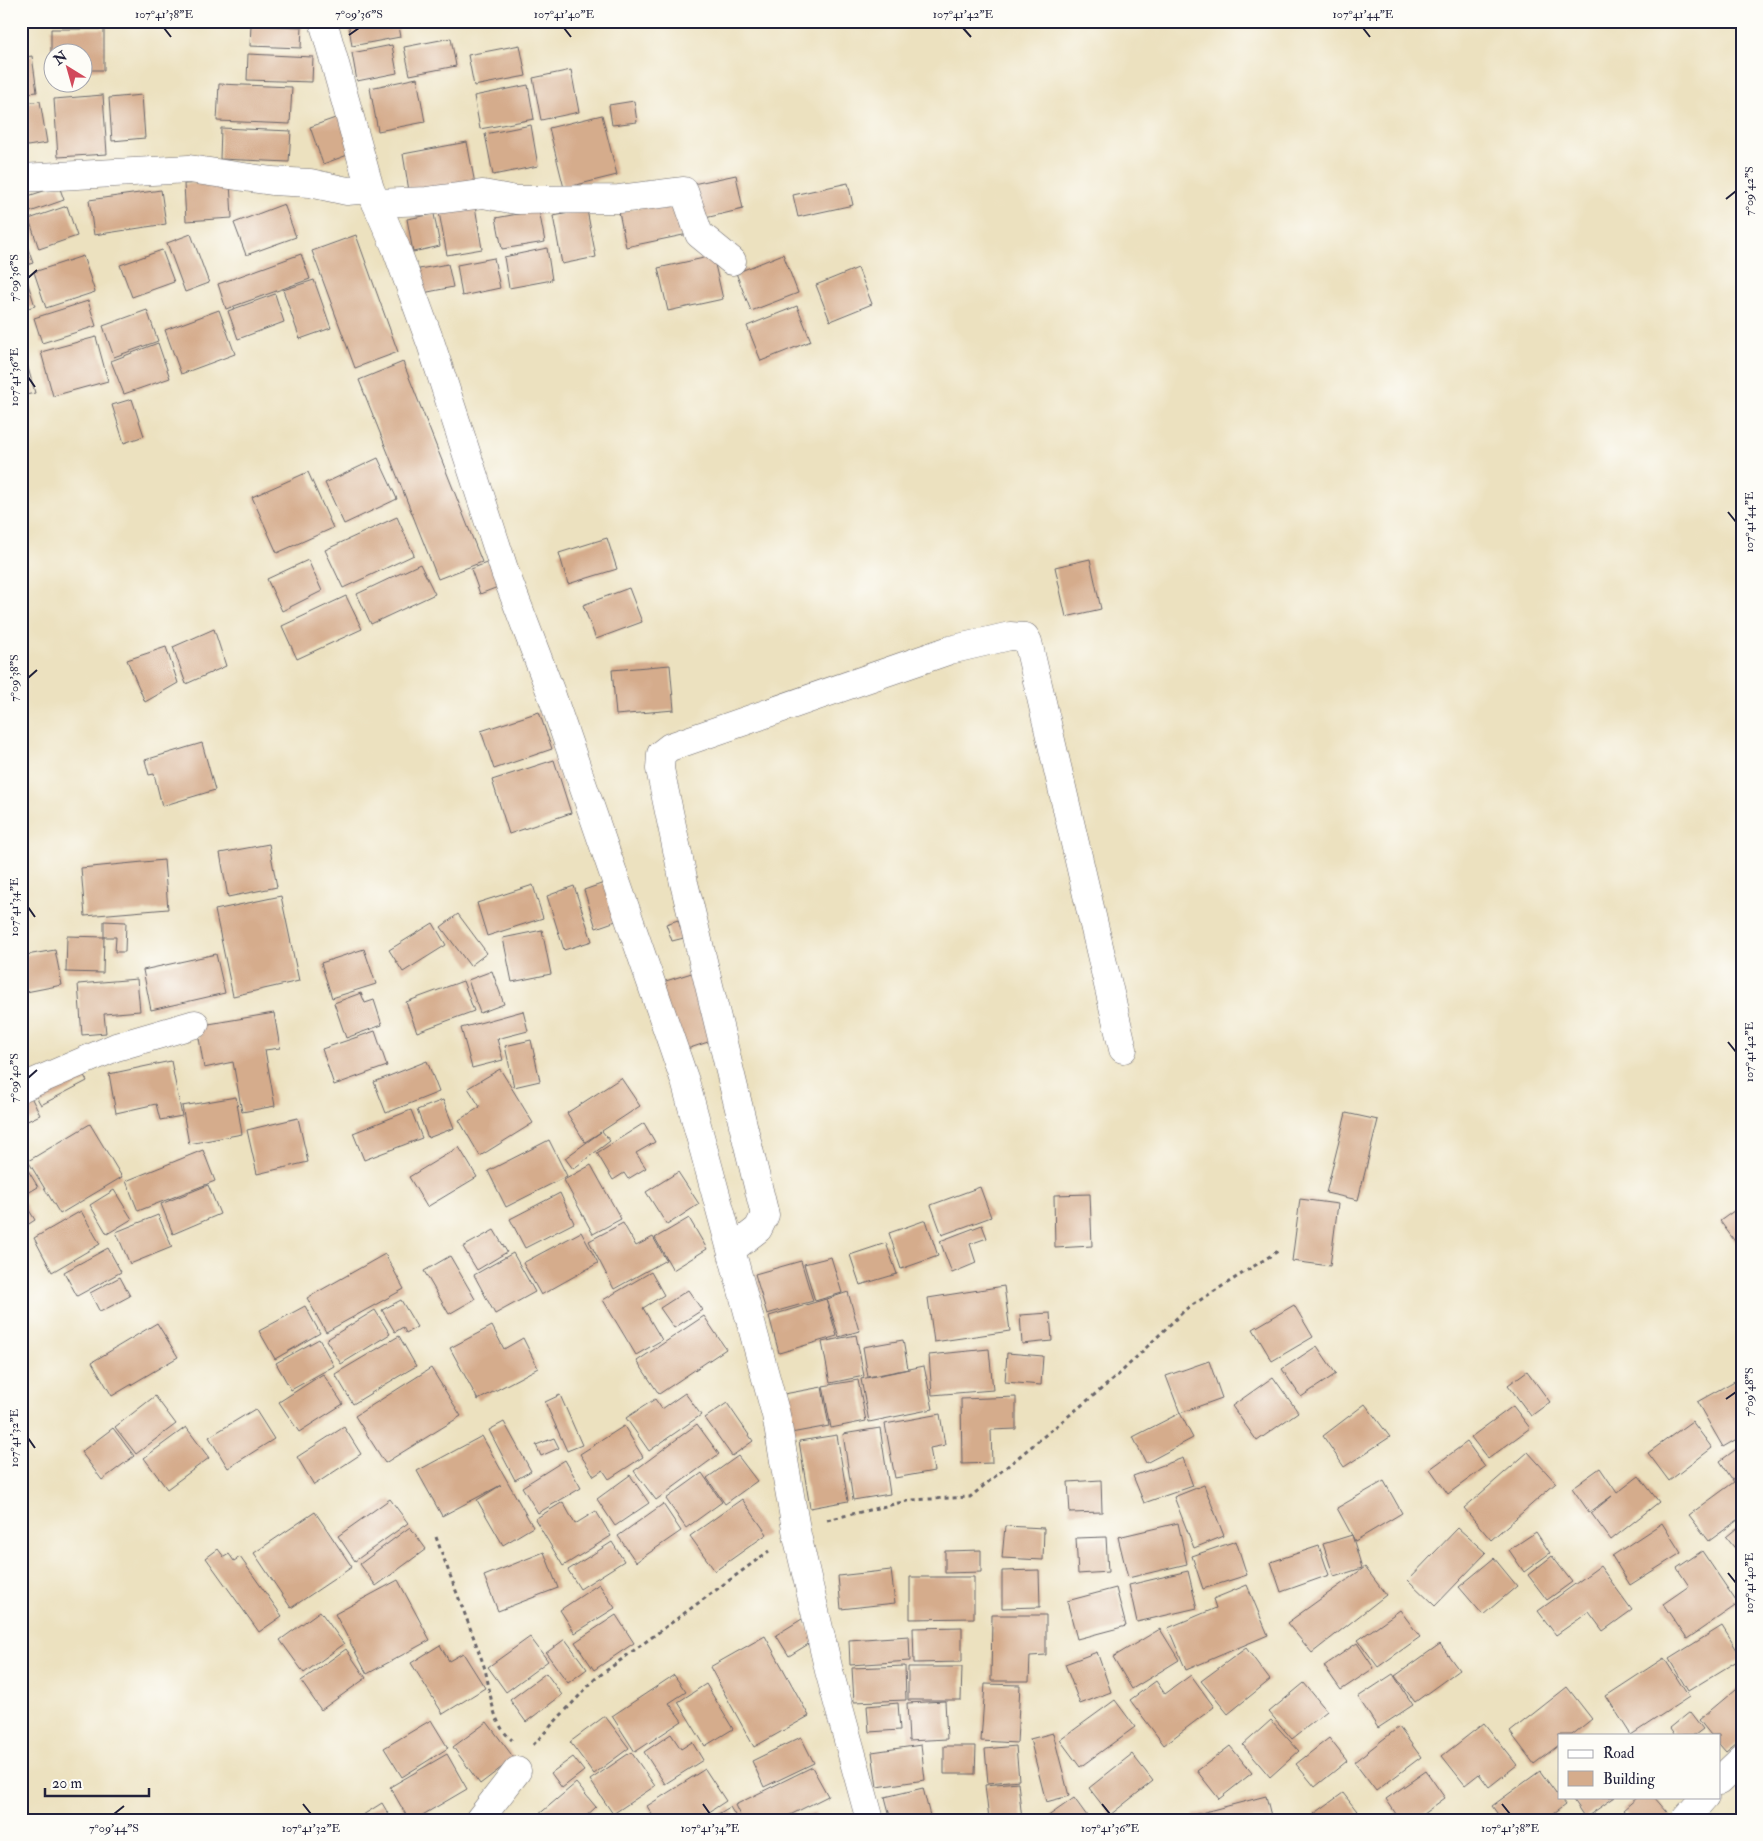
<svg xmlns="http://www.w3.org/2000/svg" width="1763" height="1841" font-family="'IM FELL Double Pica',serif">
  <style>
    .building { fill: #d5ac8c }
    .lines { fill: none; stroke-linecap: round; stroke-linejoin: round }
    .street-casing { stroke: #696569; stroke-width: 29 }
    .path { stroke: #696569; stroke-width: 3; stroke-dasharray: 4 4; stroke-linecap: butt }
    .street { stroke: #fff; stroke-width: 28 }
    .ticks { fill: none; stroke: #22223b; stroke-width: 2 }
    .neatline { fill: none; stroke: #22223b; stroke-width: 2 }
    .ticks-label { font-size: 12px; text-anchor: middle; fill: #22223b }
  </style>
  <rect width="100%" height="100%" fill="#fdfcf7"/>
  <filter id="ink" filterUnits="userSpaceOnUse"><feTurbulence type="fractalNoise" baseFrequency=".02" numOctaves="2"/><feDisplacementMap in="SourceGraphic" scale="10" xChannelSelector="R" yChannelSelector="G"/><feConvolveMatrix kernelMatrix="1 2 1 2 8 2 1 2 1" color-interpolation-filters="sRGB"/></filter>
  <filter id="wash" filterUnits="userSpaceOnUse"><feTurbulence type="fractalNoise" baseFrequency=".0096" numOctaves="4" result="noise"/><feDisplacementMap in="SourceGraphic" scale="20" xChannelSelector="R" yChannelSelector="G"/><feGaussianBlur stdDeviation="1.12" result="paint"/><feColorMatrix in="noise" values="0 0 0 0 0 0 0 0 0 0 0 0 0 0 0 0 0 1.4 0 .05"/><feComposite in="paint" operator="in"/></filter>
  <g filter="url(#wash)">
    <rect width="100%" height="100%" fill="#ece1bf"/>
    <g id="blocks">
      <path class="building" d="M348,21H397L400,37L352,46Z
        M251,25L302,27L301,48L250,46Z
        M51,29H104V70H82V52H51Z
        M451,38L456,66L410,75L404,47Z
        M392,45L397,73L357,81L352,53Z
        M520,45L526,76L474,86L468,55Z
        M248,54L313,57L312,82L247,80Z
        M32,56L37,92L21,94V58Z
        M571,70L579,112L541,120L533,78Z
        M417,78L425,122L378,131L370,88Z
        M219,84L292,87L290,124L217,121Z
        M528,85L534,119L480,129L474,96Z
        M103,95L107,154L58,157L54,99Z
        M142,95L145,138L112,141L109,98Z
        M40,101L47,143L21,147V104Z
        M634,101L637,122L612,125L609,105Z
        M602,115L617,175L564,188L549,128Z
        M341,116L353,153L323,164L310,127Z
        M531,125L538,166L493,175L485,134Z
        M221,128L291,131L289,162L220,159Z
        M467,142L475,184L410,197L403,154Z
        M736,175L743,209L701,219L693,184Z
        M230,182L232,218L186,221L184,184Z
        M848,183L853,205L798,217L793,195Z
        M59,186L64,200L30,212L25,197Z
        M161,190L166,224L94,235L89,200Z
        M680,199L688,234L626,247L619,212Z
        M474,200L482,249L447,255L438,207Z
        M284,204L296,237L246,255L234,223Z
        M67,206L77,236L39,249L29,219Z
        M539,210L545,242L502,249L496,218Z
        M587,210L596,257L562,264L553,216Z
        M434,214L440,246L413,252L407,219Z
        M21,229L33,263L21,267Z
        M191,234L209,283L185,292L167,243Z
        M356,235L398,352L355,368L312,251Z
        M547,248L552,280L509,288L504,257Z
        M162,250L174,282L132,297L120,265Z
        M301,254L310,279L226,309L218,284Z
        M783,254L798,293L751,311L736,273Z
        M83,256L95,292L46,308L34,272Z
        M713,256L723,299L668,311L658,268Z
        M494,258L500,288L462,296L457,265Z
        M448,264L453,287L423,293L419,269Z
        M858,268L872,304L830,321L816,285Z
        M26,278L35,306L21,310V279Z
        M314,280L331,328L300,339L283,290Z
        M275,294L284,322L238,339L228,311Z
        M88,301L96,326L42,343L34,318Z
        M797,306L811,341L761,361L747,326Z
        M147,310L158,341L114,357L103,326Z
        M219,310L235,354L181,374L165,330Z
        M96,337L108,381L53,396L41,352Z
        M158,343L170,378L124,394L111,361Z
        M25,357L35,393L21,396V358Z
        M403,362L482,562L438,579L359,380Z
        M132,399L144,436L124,443L112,405Z
        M378,458L397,499L344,524L325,483Z
        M308,472L333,528L277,553L252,497Z
        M397,517L414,555L343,588L325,550Z
        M607,538L617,569L568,584L559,553Z
        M1090,559L1101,609L1066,617L1055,567Z
        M308,560L322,591L282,611L267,579Z
        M494,560L503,585L480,594L471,569Z
        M420,564L435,594L371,624L357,594Z
        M629,588L642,622L596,639L583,605Z
        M346,596L362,629L297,659L282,626Z
        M214,629L226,666L186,684L173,647Z
        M166,647L178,683L145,702L127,660Z
        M670,665L674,710L616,715L612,670Z
        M539,712L552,749L494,769L481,731Z
        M202,743L215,790L162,806L154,774L149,775L145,760Z
        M554,760L571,813L509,834L492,780Z
        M269,844L277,887L228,897L220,853Z
        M164,860L168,909L85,916L81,868Z
        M607,882L619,920L596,928L584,890Z
        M533,885L543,918L487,936L477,903Z
        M574,886L592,941L564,950L547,896Z
        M281,896L299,981L233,996L215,910Z
        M458,914L487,953L470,966L441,927Z
        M678,920L684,938L672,941L666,924Z
        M104,921L126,922L125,952H115L116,937H104Z
        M433,923L446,945L403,972L389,950Z
        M542,930L551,974L512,982L503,938Z
        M67,936L104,937L103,973L66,972Z
        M364,949L376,984L332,998L321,963Z
        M55,950L62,985L21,993V956Z
        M216,954L225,993L151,1010L143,970Z
        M492,971L504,1004L480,1013L468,980Z
        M695,972L717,1039L678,1052L656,984Z
        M137,979L140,1011L104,1014L106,1033L82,1035L78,984Z
        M463,981L474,1011L417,1032L406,1002Z
        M361,993L365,1003L374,1000L382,1025L346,1038L334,1003Z
        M523,1011L528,1031L497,1039L503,1060L472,1068L461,1028Z
        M274,1013L280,1048L265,1050L275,1106L242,1112L233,1062L204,1068L197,1026Z
        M375,1031L387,1066L334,1085L322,1049Z
        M531,1040L540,1081L514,1087L505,1046Z
        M171,1061L182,1116L160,1120L156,1104L116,1113L109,1074Z
        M427,1061L439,1092L386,1113L374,1082Z
        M79,1066L87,1081L41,1105L32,1089Z
        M500,1069L533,1123L480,1156L459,1120L480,1107L468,1088Z
        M621,1078L640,1106L602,1131L610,1141L573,1169L565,1158L601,1132L585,1142L567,1113Z
        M28,1091L40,1115L21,1124V1094Z
        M236,1097L242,1134L189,1144L182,1106Z
        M443,1100L454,1128L428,1138L417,1110Z
        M411,1110L422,1138L364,1160L353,1133Z
        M1346,1113L1378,1120L1358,1200L1326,1193Z
        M298,1118L308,1162L257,1174L247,1130Z
        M644,1123L655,1142L636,1153L646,1168L628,1179L624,1173L613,1180L597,1153Z
        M90,1124L122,1177L60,1214L28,1161Z
        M549,1140L567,1176L506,1207L488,1171Z
        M459,1147L477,1177L427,1207L409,1177Z
        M203,1150L215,1181L138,1211L126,1181Z
        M591,1165L621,1219L593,1234L564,1180Z
        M26,1167L38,1187L21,1197L35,1220L21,1229V1170Z
        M678,1172L699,1204L667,1225L646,1192Z
        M208,1185L220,1214L173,1234L161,1204Z
        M980,1187L991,1217L942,1235L931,1205Z
        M114,1190L132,1219L107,1234L90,1205Z
        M560,1193L574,1223L525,1248L510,1219Z
        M1090,1194L1092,1246L1055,1248L1054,1195Z
        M1300,1199L1338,1204L1330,1266L1292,1261Z
        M1742,1205V1251L1720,1221Z
        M81,1211L100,1244L52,1272L34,1238Z
        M158,1215L172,1247L130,1264L116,1232Z
        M689,1218L707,1249L673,1270L655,1238Z
        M926,1220L938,1256L901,1269L889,1233Z
        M623,1223L636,1246L653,1237L666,1260L614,1289L589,1241Z
        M982,1225L987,1238L970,1244L976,1263L952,1273L940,1241Z
        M494,1230L507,1252L477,1270L463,1247Z
        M581,1232L598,1263L541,1295L523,1263Z
        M886,1243L897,1274L860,1285L850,1255Z
        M108,1248L121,1272L77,1296L64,1272Z
        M513,1253L535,1292L495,1314L474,1275Z
        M385,1254L404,1289L326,1332L307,1298Z
        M450,1256L475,1299L449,1314L424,1271Z
        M831,1257L842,1293L815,1301L804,1264Z
        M801,1261L813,1301L767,1314L755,1274Z
        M651,1272L664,1295L643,1308L662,1340L636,1355L603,1300Z
        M120,1277L130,1296L100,1312L90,1293Z
        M1004,1286L1010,1331L934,1342L928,1298Z
        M688,1290L702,1310L674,1328L660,1308Z
        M848,1292L859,1331L839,1337L827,1299Z
        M826,1299L837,1336L779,1353L769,1316Z
        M401,1300L417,1327L406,1333L403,1327L395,1332L382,1310Z
        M1294,1305L1313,1337L1272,1361L1253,1329Z
        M305,1306L320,1333L275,1359L259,1331Z
        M375,1310L390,1334L341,1364L326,1340Z
        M1050,1313L1052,1341L1022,1344L1020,1315Z
        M704,1316L726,1349L659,1394L637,1361Z
        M157,1323L178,1357L112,1396L92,1362Z
        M492,1326L504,1349L523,1338L538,1368L478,1400L450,1348Z
        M856,1335L864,1376L830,1383L822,1342Z
        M399,1336L416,1366L353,1404L335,1374Z
        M319,1339L334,1366L291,1390L276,1363Z
        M903,1340L908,1369L868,1377L863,1347Z
        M1317,1346L1336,1374L1301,1397L1282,1369Z
        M989,1349L993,1390L932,1395L929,1355Z
        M1007,1353L1043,1356L1041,1385L1005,1382Z
        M1209,1361L1222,1398L1180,1413L1166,1376Z
        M924,1366L933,1409L869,1422L861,1379Z
        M431,1368L461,1416L385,1463L355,1416Z
        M1527,1371L1550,1402L1531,1416L1508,1385Z
        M323,1374L343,1404L299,1432L279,1402Z
        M1273,1377L1298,1412L1257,1441L1232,1406Z
        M1740,1378L1742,1436L1723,1447L1697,1402Z
        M858,1380L866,1421L831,1428L823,1386Z
        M822,1387L829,1426L791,1433L784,1394Z
        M685,1393L701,1415L649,1451L626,1418L655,1399L662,1409Z
        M560,1395L582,1445L567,1451L545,1402Z
        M155,1396L176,1424L136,1454L115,1427Z
        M1016,1397V1429L991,1430L992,1463L962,1464L961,1399Z
        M727,1403L753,1441L732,1456L705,1418Z
        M1365,1404L1390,1437L1344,1467L1323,1436Z
        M1513,1406L1530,1428L1488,1459L1471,1437Z
        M255,1409L274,1439L228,1468L209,1437Z
        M1180,1413L1193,1438L1146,1463L1133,1437Z
        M940,1414L945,1445L930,1448L934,1471L895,1478L885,1424Z
        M1692,1421L1712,1448L1669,1481L1648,1453Z
        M504,1422L531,1471L515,1480L489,1430Z
        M697,1424L719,1454L656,1500L634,1471Z
        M624,1426L643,1457L609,1479L603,1470L594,1476L580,1454Z
        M186,1427L209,1458L167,1489L144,1458Z
        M344,1427L361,1454L314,1485L297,1457Z
        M113,1428L134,1456L102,1480L81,1452Z
        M880,1428L890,1494L853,1500L843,1434Z
        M837,1435L848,1501L810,1508L799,1441Z
        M482,1436L533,1527L503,1545L477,1500L501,1485L442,1516L417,1471Z
        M554,1438L559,1448L541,1456L536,1445Z
        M1467,1442L1485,1467L1448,1494L1430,1469Z
        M1742,1445V1517L1709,1541L1689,1515L1734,1482L1720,1461Z
        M1528,1452L1556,1483L1491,1540L1464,1508Z
        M738,1456L757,1481L725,1504L707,1478Z
        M1183,1458L1193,1486L1144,1503L1133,1476Z
        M565,1460L581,1488L538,1513L522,1487Z
        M1600,1468L1617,1493L1639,1476L1659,1502L1611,1540L1591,1513L1612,1496L1589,1512L1572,1488Z
        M702,1473L722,1502L686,1528L666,1499Z
        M630,1475L649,1503L615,1526L597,1499Z
        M1101,1480L1102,1512L1070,1513L1068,1482Z
        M1384,1481L1402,1513L1355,1541L1337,1508Z
        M1204,1485L1224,1536L1194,1548L1174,1497Z
        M390,1499L408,1523L355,1561L338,1536Z
        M742,1499L767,1534L715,1571L690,1536Z
        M563,1502L575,1524L596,1511L611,1536L563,1566L535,1519Z
        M663,1504L681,1531L636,1562L618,1536Z
        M315,1512L352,1567L291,1608L254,1553Z
        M1178,1523L1187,1564L1128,1578L1118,1537Z
        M1662,1523L1681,1553L1630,1585L1612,1556Z
        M1742,1524V1557L1726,1537Z
        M1005,1526L1044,1528L1043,1560L1002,1558Z
        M410,1527L426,1549L376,1586L360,1564Z
        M1458,1528L1486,1553L1435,1606L1408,1580Z
        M1536,1532L1550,1553L1524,1572L1509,1550Z
        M1352,1535L1362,1568L1334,1577L1323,1544Z
        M1106,1537L1108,1572L1078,1574L1076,1538Z
        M1236,1541L1247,1575L1203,1589L1192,1556Z
        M612,1542L624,1561L580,1589L568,1570Z
        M1319,1546L1329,1575L1281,1592L1271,1562Z
        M218,1549L224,1557L229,1554L234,1561L240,1557L282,1616L259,1632L206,1558Z
        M981,1550V1572L945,1573V1551Z
        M1702,1551L1738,1604L1687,1639L1663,1604L1689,1586L1677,1568Z
        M544,1552L558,1588L498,1611L484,1576Z
        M1552,1556L1572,1582L1547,1600L1528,1575Z
        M1494,1558L1517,1586L1483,1615L1459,1587Z
        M1600,1566L1632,1610L1603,1631L1589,1612L1556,1635L1538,1611Z
        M1365,1567L1386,1595L1312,1653L1287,1623Z
        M891,1570L895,1603L841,1609L838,1576Z
        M1039,1570L1040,1607L1002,1608V1571Z
        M1188,1571L1197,1608L1137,1622L1129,1585Z
        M910,1577H974V1618L910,1619Z
        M398,1580L430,1640L367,1674L335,1614Z
        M599,1584L615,1608L575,1633L560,1610Z
        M1247,1585L1268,1635L1186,1670L1168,1628L1216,1608L1213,1599Z
        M1116,1588L1126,1626L1077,1639L1067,1601Z
        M1400,1610L1420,1637L1378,1667L1358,1640Z
        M320,1611L344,1644L304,1673L280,1640Z
        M616,1615L634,1643L594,1670L575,1642Z
        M992,1615H1046V1655L1030,1656L1029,1681H991Z
        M802,1619L815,1640L789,1656L776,1635Z
        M1722,1626L1742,1658L1688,1691L1669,1659Z
        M962,1627V1662L914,1663L913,1628Z
        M1160,1629L1179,1660L1132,1689L1113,1657Z
        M765,1636L809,1716L754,1747L710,1667Z
        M909,1636L910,1661L850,1665L849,1640Z
        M530,1637L548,1661L506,1692L488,1667Z
        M565,1639L587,1669L568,1683L546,1653Z
        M1357,1643L1374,1668L1341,1690L1324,1666Z
        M1440,1644L1459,1670L1415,1702L1395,1676Z
        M440,1645L449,1661L463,1653L485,1688L443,1714L411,1663Z
        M1246,1648L1270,1680L1228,1714L1201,1681Z
        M346,1649L366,1678L321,1710L301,1681Z
        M1097,1652L1111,1692L1080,1704L1065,1664Z
        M1664,1658L1689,1697L1631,1735L1606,1696Z
        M905,1666L906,1700L854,1702L852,1668Z
        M908,1667H962L961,1700H908Z
        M546,1673L562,1695L526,1722L510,1700Z
        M1393,1674L1413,1705L1378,1728L1358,1697Z
        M674,1675L686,1692L669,1703L682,1721L635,1752L612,1716Z
        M1191,1675L1214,1707L1164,1745L1130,1700L1156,1681L1165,1694Z
        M1304,1683L1327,1711L1292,1739L1269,1712Z
        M706,1684L733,1729L705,1746L678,1702Z
        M985,1684L1020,1685L1017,1743L981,1741Z
        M1742,1684V1739L1726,1752L1719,1744V1735H1711L1699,1720Z
        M1567,1687L1592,1719L1572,1735H1559V1745L1534,1764L1510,1732Z
        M1115,1700L1135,1727L1080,1767L1060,1740Z
        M945,1701L947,1739L909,1741L907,1703Z
        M898,1703L900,1730L869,1732L867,1706Z
        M1690,1712L1703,1729L1695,1735H1675L1670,1728Z
        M605,1716L629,1748L594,1774L570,1742Z
        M431,1720L448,1748L402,1777L384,1748Z
        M1271,1720L1299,1751L1270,1777L1243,1745Z
        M487,1722L514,1758L480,1784L453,1747Z
        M1484,1723L1517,1765L1489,1787L1479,1774L1465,1785L1442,1756Z
        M1399,1727L1421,1757L1376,1791L1354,1762Z
        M1053,1733L1069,1796L1046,1802L1030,1739Z
        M671,1734L681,1749L692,1742L703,1760L665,1784L644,1752Z
        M801,1737L814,1763L764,1787L752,1761Z
        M1329,1738L1347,1761L1315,1787L1296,1764Z
        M921,1745L925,1780L877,1787L872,1752Z
        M944,1746H976L975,1774H944Z
        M1016,1746L1019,1780L988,1783L985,1749Z
        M1230,1746L1252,1773L1219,1799L1197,1771Z
        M631,1752L655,1786L613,1814L590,1780Z
        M447,1754L467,1789L414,1820H409L390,1787Z
        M1132,1754L1153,1781L1110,1815L1089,1788Z
        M573,1757L584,1771L562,1788L551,1773Z
        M812,1767L828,1796L780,1820H742L735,1805Z
        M705,1769L726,1801L697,1820H655L647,1806Z
        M1426,1771L1445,1798L1415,1820H1400L1386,1799Z
        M1540,1771L1565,1805L1545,1820H1502L1492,1806Z
        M1018,1782L1022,1820H989L985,1785Z
        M576,1783L596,1807L582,1820H540L537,1816Z
        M923,1788L931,1820H891L885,1797Z
        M1343,1793L1360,1815L1354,1820H1319L1314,1814Z
        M1266,1796L1272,1820H1195L1193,1815Z
        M1571,1797H1615L1585,1818Z
        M1638,1797H1654L1672,1818L1631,1820L1623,1810Z
        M1074,1798L1090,1820H1049L1047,1817Z
        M382,1803L392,1820H355Z
        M730,1807L738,1820H708Z
        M815,1813L817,1820H791V1819Z"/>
    </g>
  </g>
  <g filter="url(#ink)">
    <use href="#blocks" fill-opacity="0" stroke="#696569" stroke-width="1"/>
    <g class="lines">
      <g class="street-casing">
        <path id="street" d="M323,21L370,189
          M21,178L189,169L272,181L310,183L347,191L370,189L396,248L431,344L505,572L551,693L685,1081L776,1415L797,1535L829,1671L870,1820
          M376,203L427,201L483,194L516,200L619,199L684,191L699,234L732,261
          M21,1088L116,1047L195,1024
          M731,1250L758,1229L765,1215L684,883L660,769L661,754L670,747L950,650L1010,636L1025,637L1028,642L1123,1049
          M1719,1781L1742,1759
          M479,1820L517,1771
          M1685,1820L1705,1797"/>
      </g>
      <path class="path" d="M827,1520L911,1500L970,1497L1116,1377L1186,1309L1278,1251
        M436,1537C451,1579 468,1621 483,1663C492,1689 489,1721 512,1740
        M533,1745L595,1679L769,1551"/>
      <use href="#street" class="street"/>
    </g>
  </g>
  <path class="ticks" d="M164,28L171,37M564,28L571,37M963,28L971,37M1363,28L1370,37M349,35L359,28M1726,199L1736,191M28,278L37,270M28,377L35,387M1728,512L1736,522M28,678L37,670M28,907L35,917M1728,1042L1736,1052M28,1078L37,1070M1726,1399L1736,1392M28,1438L35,1448M1728,1573L1736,1583M303,1804L311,1814M703,1804L710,1814M1102,1804L1110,1814M1502,1804L1510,1814M114,1814L124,1806"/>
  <rect width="1763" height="1841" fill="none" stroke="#fdfcf7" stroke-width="55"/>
  <rect x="1558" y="1734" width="162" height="65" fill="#fdfcf7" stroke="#a5a5ac"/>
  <rect x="1568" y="1750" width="25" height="8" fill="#ffffff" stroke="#a5a5ac"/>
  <text x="1603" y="1758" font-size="15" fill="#22223b">Road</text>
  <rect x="1568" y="1771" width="25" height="15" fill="#d5ac8c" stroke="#a5a5ac"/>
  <text x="1603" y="1784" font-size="15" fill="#22223b">Building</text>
  <g transform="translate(68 68) rotate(323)"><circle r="24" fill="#fdfcf7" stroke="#a5a5ac"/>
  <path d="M0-4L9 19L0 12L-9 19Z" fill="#d1495b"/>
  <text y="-8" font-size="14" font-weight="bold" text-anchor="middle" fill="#22223b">N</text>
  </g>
  <path d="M45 1788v8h104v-8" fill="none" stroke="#22223b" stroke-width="2.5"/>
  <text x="52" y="1788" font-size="15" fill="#22223b" stroke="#fdfcf7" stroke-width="4" paint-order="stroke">20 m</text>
  <rect x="28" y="28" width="1708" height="1786" class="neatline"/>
  <g class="ticks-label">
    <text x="164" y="18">107°41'38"E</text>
    <text x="359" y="18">7°09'36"S</text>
    <text x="564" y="18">107°41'40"E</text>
    <text x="963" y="18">107°41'42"E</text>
    <text x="1363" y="18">107°41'44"E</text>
    <text transform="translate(1749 191) rotate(-90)" y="4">7°09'42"S</text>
    <text transform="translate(14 278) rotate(-90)" y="4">7°09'36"S</text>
    <text transform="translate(14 377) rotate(-90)" y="4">107°41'36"E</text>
    <text transform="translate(1749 522) rotate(-90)" y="4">107°41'44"E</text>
    <text transform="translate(14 678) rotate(-90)" y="4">7°09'38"S</text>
    <text transform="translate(14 907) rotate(-90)" y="4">107°41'34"E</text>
    <text transform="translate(1749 1052) rotate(-90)" y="4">107°41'42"E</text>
    <text transform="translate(14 1078) rotate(-90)" y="4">7°09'40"S</text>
    <text transform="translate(1749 1392) rotate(-90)" y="4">7°09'48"S</text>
    <text transform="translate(14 1438) rotate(-90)" y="4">107°41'32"E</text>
    <text transform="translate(1749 1583) rotate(-90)" y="4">107°41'40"E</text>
    <text x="114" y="1832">7°09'44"S</text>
    <text x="311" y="1832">107°41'32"E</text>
    <text x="710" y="1832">107°41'34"E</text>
    <text x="1110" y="1832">107°41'36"E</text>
    <text x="1510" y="1832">107°41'38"E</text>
  </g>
</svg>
